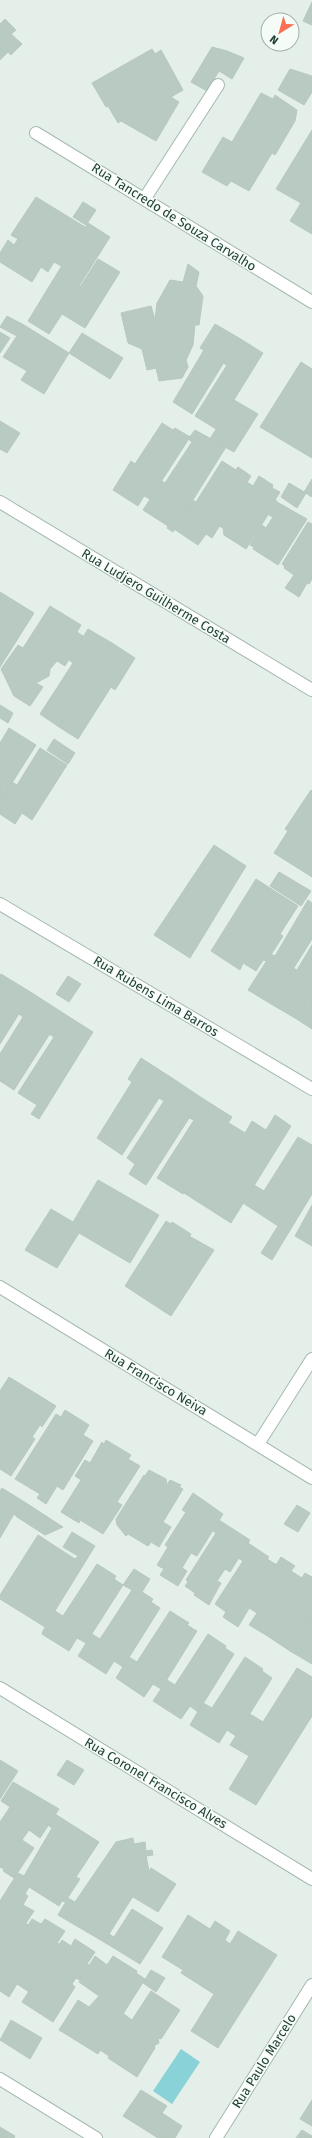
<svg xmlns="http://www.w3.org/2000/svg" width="312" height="2138" font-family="'Fira Sans',sans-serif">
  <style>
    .water { fill: #89d2d7 }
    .building { fill: #b9cac2; stroke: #b6c9bf }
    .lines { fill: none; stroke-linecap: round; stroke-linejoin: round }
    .service-casing { stroke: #a6b8b0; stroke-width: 14 }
    .minor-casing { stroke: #a6b8b0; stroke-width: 14 }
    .service { stroke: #fff; stroke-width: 12 }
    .minor { stroke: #fff; stroke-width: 12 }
    .labels { text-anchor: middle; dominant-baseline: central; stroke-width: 3; stroke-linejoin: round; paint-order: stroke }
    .street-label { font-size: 13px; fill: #224237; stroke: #f5fbf7 }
  </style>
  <rect width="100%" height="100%" fill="#e4efe9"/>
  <path class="water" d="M181,2049L200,2062L172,2104L153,2091Z"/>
  <path class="building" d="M312,2V25L303,21Z
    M5,19L16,30L11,34L22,44L11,55L8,52L0,60V24Z
    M212,47L227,51L244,58L232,79L219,71L207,91L191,82Z
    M152,49L155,54L161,50L183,90L171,97L179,102L156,141L121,121L118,123L108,106L106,107L92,83Z
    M290,69L312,76V92L304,105L278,90Z
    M261,93L273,99L275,95L297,110L295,121L275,155L272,153L249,191L231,181L227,186L202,172L223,137L232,142Z
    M312,130V234L290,221L301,203L276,189Z
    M36,197L85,227L61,266L54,262L48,272L41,267L32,282L0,262V253L8,240L14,245L18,239L11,235Z
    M83,202L96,210L86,225L73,217Z
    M88,223L110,237L79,286L80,287L98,259L120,272L85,328L62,314L49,334L28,321Z
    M188,264L199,272L196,286L203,296L199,325H195L193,345L186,360L188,367L182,378L159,381L156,368L147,370L142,349L128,343L121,313L151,306L155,320L157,303L170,280L183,282Z
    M7,316L24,325L17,336L0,327Z
    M215,324L239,338L192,414L173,402L204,350L200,348Z
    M24,325L69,353L44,394L21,380L27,371L3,357Z
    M0,332L10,338L0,353Z
    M82,333L123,358L110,379L69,353Z
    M239,338L263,353L216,429L195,416L227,365L223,363Z
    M301,362L312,369V458L260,427Z
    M234,400L258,414L234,452L210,439Z
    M0,421L20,433L7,453L0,449Z
    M162,423L173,430L175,428L190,437L150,499L144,496L138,506L113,490L131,461L135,464Z
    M195,430L226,447L173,532L167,528L168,526L143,510L162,481L165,483L192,442L188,439Z
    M222,461L236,470L238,467L251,476L212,538L206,534L198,545L174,529L192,500L196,502Z
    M259,476L273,485L272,488L280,492L275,500L277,501L246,549L224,535L223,528L219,526L247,482L253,486Z
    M312,479V497L304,492Z
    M289,483L306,493L297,508L281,497Z
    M277,502L307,519L278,565L253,549L254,547L250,545L262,525L266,528L273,517L269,515Z
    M308,522L312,524V579L309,584L307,583L299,597L285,588L294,575L284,568L285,567L282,564Z
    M0,592L34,613L0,667Z
    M50,606L81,625L77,632L83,636L65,666L57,661L50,669L49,676L36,683L43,687L30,706L14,696L1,669L18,645L23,648Z
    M88,629L112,643L59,727L40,714L73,663L69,660Z
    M112,643L135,658L115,690L111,687L78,739L59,727Z
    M0,705L13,713L8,723L0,718Z
    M9,728L36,745L0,802V743Z
    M54,739L75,753L68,764L47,750Z
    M40,748L67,765L32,820L22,813L15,824L0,814V802L12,782L17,785Z
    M311,790L312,791V877L274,853L288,831L285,829Z
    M214,845L246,866L190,958L154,935Z
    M279,872L311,891L301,906L270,886Z
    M256,879L298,906L280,934L283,936L267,961L263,960L256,971L243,963L240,970L211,951Z
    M308,900L312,903V939L271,1004L248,990L271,954L275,956Z
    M312,945V992L295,1018L271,1004L293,968L297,970Z
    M1,974L32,993L0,1044V975Z
    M68,976L81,984L69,1002L56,994Z
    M312,992V1029L295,1018Z
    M32,993L63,1013L14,1090L0,1081V1054L23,1017L19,1014Z
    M63,1013L93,1032L39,1119L31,1114L37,1105L18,1093L54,1037L49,1034Z
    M141,1058L172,1078L122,1155L97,1138L132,1082L128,1079Z
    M172,1078L202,1098L146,1185L129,1174L135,1164L127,1158L164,1101L159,1098Z
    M202,1098L232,1117L183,1194L157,1178L194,1120L189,1118Z
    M275,1115L291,1126L231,1223L184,1193L229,1123L245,1133L252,1121L266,1130Z
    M298,1137L312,1145V1194L272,1260L261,1253L278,1226L243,1203L254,1185L264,1191Z
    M98,1180L159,1215L130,1263L79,1233L57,1268L25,1250L51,1209L73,1222Z
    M312,1205V1246L295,1236Z
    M166,1221L171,1224L172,1222L191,1234L148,1301L125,1286Z
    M189,1236L214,1250L171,1316L148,1301Z
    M9,1377L56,1406L42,1427L40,1425L32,1437L35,1439L11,1476L0,1469V1391Z
    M65,1410L89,1425L83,1435L93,1441L63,1490L57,1486L46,1504L37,1498L40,1494L15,1479L56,1414L61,1417Z
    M106,1440L131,1455L128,1459L140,1466L117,1502L122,1505L103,1534L80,1520L79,1523L61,1512L81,1480L75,1476L85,1460L90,1463L102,1442L104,1444Z
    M149,1470L166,1479L167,1485L170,1480L181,1485L179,1487L183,1489L163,1522L171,1527L159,1547L151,1542L148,1546L128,1534L126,1536L117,1525L116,1519L144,1475L145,1476Z
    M2,1488L26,1503L17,1517L14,1514L0,1538V1491Z
    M193,1493L223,1514L197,1556L191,1553L182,1568L187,1571L178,1586L160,1575L164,1569L157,1565L168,1547L165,1545L186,1512L182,1510Z
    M26,1503L63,1527L45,1535L17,1517Z
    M297,1505L310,1513L298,1532L284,1524Z
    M219,1520L250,1540L230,1572L225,1569L217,1581L221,1583L209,1605L194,1595L195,1593L185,1586L188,1582L186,1580L216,1533L213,1531Z
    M72,1532L95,1546L45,1627L0,1599V1595L38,1535L75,1559L78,1556L63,1547Z
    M248,1543L269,1557L267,1559L277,1565L265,1583H264L238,1627L223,1617L226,1612L215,1604L243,1561L238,1558Z
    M281,1557L295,1566L291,1571L302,1578L266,1635L249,1625L257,1613L249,1608Z
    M97,1564L116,1576L114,1579L123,1585L86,1643L77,1638L69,1651L42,1634L43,1631L55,1611L63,1616Z
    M134,1569L150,1579L142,1592L153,1599L151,1602L160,1608L123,1667L114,1661L106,1674L78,1656L92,1634L100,1639L132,1590L123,1585Z
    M305,1573L312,1577V1614L290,1651L266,1635Z
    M170,1611L189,1623L187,1625L197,1631L161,1689L153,1684L144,1697L116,1678L129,1657L137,1662Z
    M312,1614V1664L290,1651Z
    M208,1634L226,1646L225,1648L234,1654L198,1712L190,1706L181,1719L153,1701L167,1680L175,1685Z
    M245,1657L263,1669L262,1671L272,1678L236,1736L227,1730L219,1743L190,1725L203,1703L212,1708Z
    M297,1668L312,1677V1716L256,1805L229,1789L249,1756L230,1745L250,1714L263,1722Z
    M0,1760L18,1771L0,1799Z
    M67,1760L84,1770L74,1785L57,1775Z
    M13,1782L59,1809L40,1838L29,1830L22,1840L34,1848L14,1878L3,1871L4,1869L0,1867V1822L10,1807L1,1801Z
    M55,1814L99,1842L76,1877L80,1879L65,1902L62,1901L59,1906L29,1887L25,1894L10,1885L18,1873L24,1876L52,1828L48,1825Z
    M133,1838L134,1844L145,1842L146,1851L152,1850L153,1855L146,1856L149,1871L104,1942L58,1915L68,1898L75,1902L116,1842Z
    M151,1868L176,1884L158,1912L133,1897Z
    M10,1885L28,1896L23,1905L34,1911L26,1923L28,1925L0,1970V1901Z
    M132,1909L163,1928L140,1964L104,1942L109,1934L114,1937Z
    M188,1915L210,1929L215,1921L230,1931L225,1940L230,1944L238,1931L277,1955L218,2048L191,2031L214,1994L181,1973L183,1970L162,1957Z
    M32,1919L41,1924L45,1919L65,1931L57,1943L59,1944L29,1992L17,1984L9,1997L0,1991V1970Z
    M75,1939L95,1952L87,1964L89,1965L80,1980L76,1978L72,1984L75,1987L53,2022L22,2002L62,1940L71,1946Z
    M95,1956L107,1965L113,1956L137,1971L136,1973L145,1979L98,2054L59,2030L78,2000L89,2007L99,1996L79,1982Z
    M151,1970L165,1978L156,1992L143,1983Z
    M151,1991L180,2010L161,2039L158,2038L159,2043L154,2046L155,2048L137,2077L108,2058L109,2056L100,2050L124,2014L132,2020Z
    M11,2020L42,2038L30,2059L0,2040Z
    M141,2090L167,2106L162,2113L182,2126L175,2138H158L123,2116Z
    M312,2100V2126L300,2119Z
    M0,2127L15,2136L14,2138H0Z
    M302,2130L312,2136V2138H296Z"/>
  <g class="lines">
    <g class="service-casing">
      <path id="service" d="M145,198L218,85"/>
    </g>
    <g class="minor-casing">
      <path id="minor" d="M36,133L312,302
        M0,502L312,690
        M0,904L312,1089
        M0,1287L312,1478
        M258,1444L312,1359
        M0,1688L312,1879
        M0,2079L96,2138
        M216,2138L312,1985"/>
    </g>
    <use href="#service" class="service"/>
    <use href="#minor" class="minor"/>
  </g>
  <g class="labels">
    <g class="street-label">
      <text transform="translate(174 217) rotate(32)">Rua Tancredo de Souza Carvalho</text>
      <text transform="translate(156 596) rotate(31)">Rua Ludjero Guilherme Costa</text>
      <text transform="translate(156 996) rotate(31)">Rua Rubens Lima Barros</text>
      <text transform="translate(156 1382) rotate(31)">Rua Francisco Neiva</text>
      <text transform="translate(156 1783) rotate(31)">Rua Coronel Francisco Alves</text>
      <text transform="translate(264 2061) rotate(-58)">Rua Paulo Marcelo</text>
    </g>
  </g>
  <g transform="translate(280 32) rotate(217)"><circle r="19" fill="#f5fbf7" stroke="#a1b1aa"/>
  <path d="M0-3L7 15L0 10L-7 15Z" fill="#fc6f55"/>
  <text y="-6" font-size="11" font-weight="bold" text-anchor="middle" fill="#224237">N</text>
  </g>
</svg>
